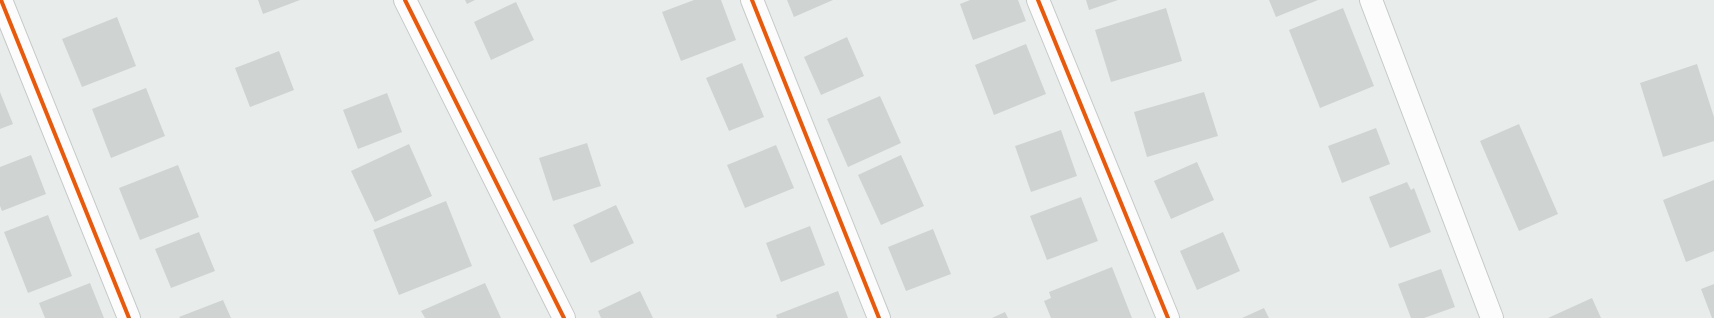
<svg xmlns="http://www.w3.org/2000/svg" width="1714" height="318" font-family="Montserrat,sans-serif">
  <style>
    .building { fill: #cfd4d2 }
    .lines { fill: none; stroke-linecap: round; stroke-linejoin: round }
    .street-casing { stroke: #c5cac8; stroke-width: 24 }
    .street { stroke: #fcfcfc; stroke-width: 22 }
    .cycleway-casing { stroke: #f7fbf9; stroke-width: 6 }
    .cycleway { stroke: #e8590c; stroke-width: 4 }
  </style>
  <rect width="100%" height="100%" fill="#e8edeb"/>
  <path class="building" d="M258,0H300L263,14Z
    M465,0H475L467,4Z
    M694,0H721L736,40L681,61L662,12Z
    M787,0H833L794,17Z
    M970,0H1018L1026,21L973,40L960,4Z
    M1086,0H1118L1089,10Z
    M1269,0H1318L1276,17Z
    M516,2L534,40L491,60L474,22Z
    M1166,8L1182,61L1111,82L1095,30Z
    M1343,8L1374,86L1320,108L1289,30Z
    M117,17L136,66L82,87L62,39Z
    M847,37L864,76L821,95L804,57Z
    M1026,44L1046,94L994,115L975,65Z
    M279,51L294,90L250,107L235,68Z
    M742,63L764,117L729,131L706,78Z
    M1697,64L1714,117V141L1663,157L1640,83Z
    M146,88L165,136L111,158L92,109Z
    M0,92L13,124L0,129Z
    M1204,92L1218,136L1147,157L1134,112Z
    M387,93L402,132L358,149L343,110Z
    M880,96L901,143L848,167L827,119Z
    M1519,124L1558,214L1519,231L1480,141Z
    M1376,128L1390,164L1342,183L1328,146Z
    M1061,130L1077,176L1031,192L1015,146Z
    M587,143L601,186L553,201L539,158Z
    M409,144L432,196L375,222L351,171Z
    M776,145L794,188L745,208L727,165Z
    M31,155L46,194L2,211L0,206V167Z
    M901,155L924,206L881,225L858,175Z
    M1197,162L1214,200L1171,219L1154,181Z
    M178,165L199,217L140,240L119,188Z
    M1714,180V251L1686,262L1663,200Z
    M1407,182L1411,190L1414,188L1431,232L1390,248L1369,197Z
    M1081,197L1098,241L1047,260L1030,216Z
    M446,201L472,266L399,295L373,230Z
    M616,205L634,243L591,263L573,225Z
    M48,215L72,276L28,293L4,232Z
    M810,226L825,265L781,282L766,243Z
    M933,229L951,274L906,291L888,247Z
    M199,232L215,271L171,288L155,249Z
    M1223,232L1240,271L1197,290L1180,251Z
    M1112,267L1132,318H1051L1044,301L1051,298L1049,292Z
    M1441,269L1455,307L1424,318H1411L1398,284Z
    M90,283L104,318H45L39,303Z
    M485,283L501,318H425L421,311Z
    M1714,284V318H1712L1701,289Z
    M640,291L653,318H601L598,311Z
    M838,291L848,318H777L776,315Z
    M1592,298L1601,318H1548Z
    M223,300L231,318H180L179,317Z
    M1264,308L1269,318H1242Z
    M1005,312L1008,318H992Z"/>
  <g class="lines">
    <g class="street-casing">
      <path id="street" d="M1,0L129,318
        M405,0L564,318
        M752,0L879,318
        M1038,0L1168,318
        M1371,0L1492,318"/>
    </g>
    <use href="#street" class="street"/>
    <g class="cycleway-casing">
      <path id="cycleway" d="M1,0L129,318
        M405,0L564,318
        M752,0L879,318
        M1038,0L1168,318"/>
    </g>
    <use href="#cycleway" class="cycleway"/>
  </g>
</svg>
